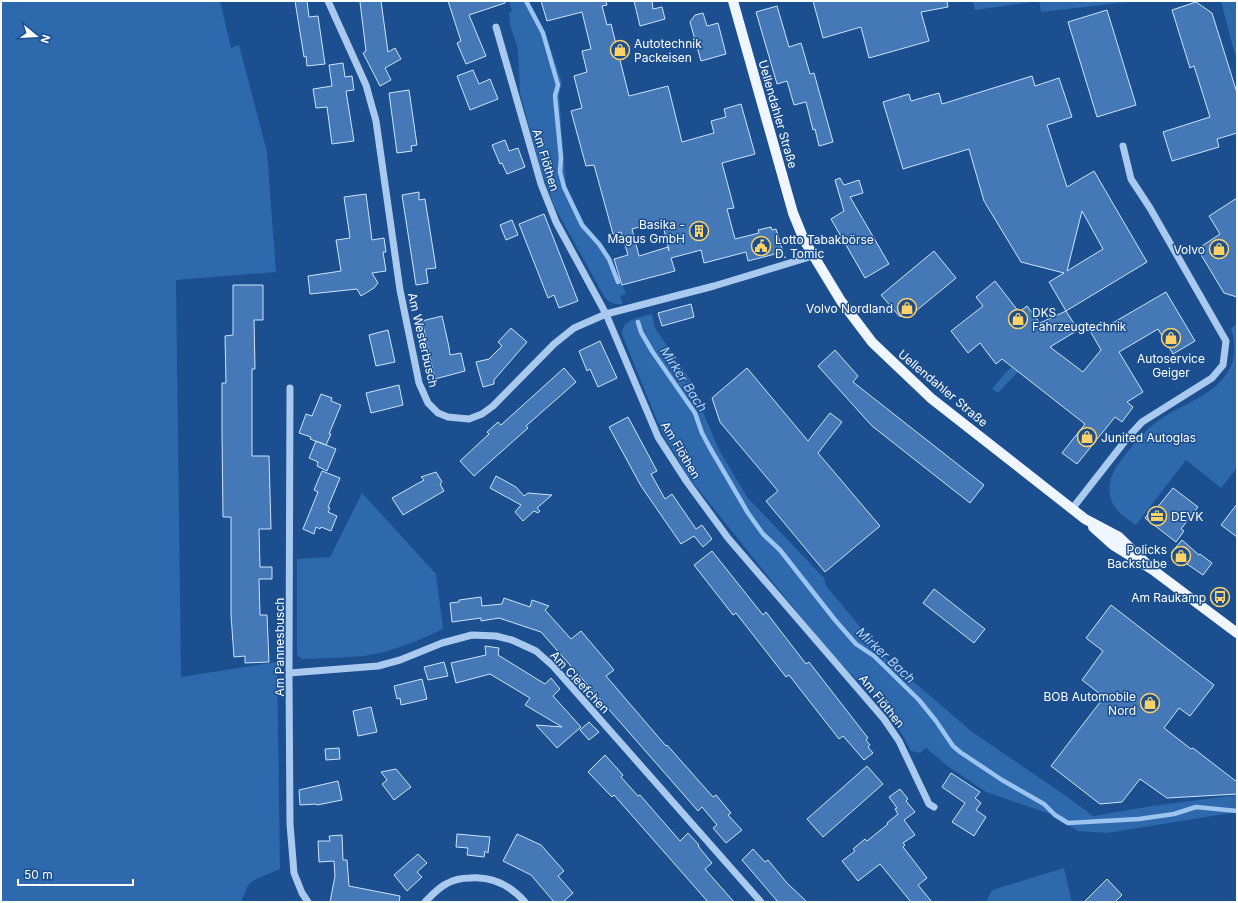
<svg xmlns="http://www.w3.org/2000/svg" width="1238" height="903" font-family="Inter,sans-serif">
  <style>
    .green { fill: #2e69ad }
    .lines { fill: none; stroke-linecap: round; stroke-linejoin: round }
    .stream { stroke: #9cc4f0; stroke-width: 4.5 }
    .building { fill: #4478b7; stroke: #cfe3fa; fill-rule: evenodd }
    .minor { stroke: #a9c9ee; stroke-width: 7 }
    .major { stroke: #f0f6ff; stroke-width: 10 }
    .labels { text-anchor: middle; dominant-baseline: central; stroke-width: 3; stroke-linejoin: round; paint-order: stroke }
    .poi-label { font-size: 12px; fill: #fff; stroke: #1b4f8f; text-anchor: end }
    .street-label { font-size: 12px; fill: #fff; stroke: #1b4f8f }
    .water-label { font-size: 13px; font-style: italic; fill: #b5d3f5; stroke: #1b4f8f }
  </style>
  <rect width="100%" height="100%" fill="#1b4f8f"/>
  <path class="green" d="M1,1H220L231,48L239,45L267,152L276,272L176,280L181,677L277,662L280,869L254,880L248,885L241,902H1Z
    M509,1H529L545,32L562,83L559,95L566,187L585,224L603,245L611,259L626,294L620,296L623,304C615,305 609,303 604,296L554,206L540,167L520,93L518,49L510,25L509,13L512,11Z
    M973,1H1137L1041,12L1039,1L975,10Z
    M1221,1H1237V59L1234,51Z
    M652,314L655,328L689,378L718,448L747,497L824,578L826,586L886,658L971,731L1066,796L1093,816L1152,806L1237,795V812L1107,833L1078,831L1053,815L986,792L949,767L926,748L920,753L911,751L904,737L885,709V701L856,679L837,660L779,590L690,479L662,433L622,334C623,318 640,318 652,314Z
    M1237,323V468L1221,488L1186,460L1136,525C1130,521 1124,517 1119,512C1103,495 1109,475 1122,459C1133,445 1144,431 1159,420C1179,406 1211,396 1225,376C1236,362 1236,345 1231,329Z
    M1058,329L998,393L992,389L1006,372Z
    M362,493L436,574L443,629C420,640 396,650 370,655C350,658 323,658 302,659L297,655V559L330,557Z
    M1064,868L1071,899L1073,902H986L992,890Z"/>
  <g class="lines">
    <path class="stream" d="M526,1L543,33L558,85L555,96L561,158L560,172L564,187L582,225L599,244L609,259L618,282
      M638,322L641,332L652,351L695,413L702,433L710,448L748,513L763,534L780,550L835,620L856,644L874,656L919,700L936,721L953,746L960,752L1002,780L1044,804L1055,815L1068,823L1139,819L1174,814L1196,807L1237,811"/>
  </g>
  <path class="building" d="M295,1H307L309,17L318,16L325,64L307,66L306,56L304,57Z
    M362,1H381L388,52L395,48L401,59L385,68L391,80L380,86L363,53L366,51L360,2Z
    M448,1H505V3L469,15L486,56L466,64L457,43L461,41Z
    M541,1H606L607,5L602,6L607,25L611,24L629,96L668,86L682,142L714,133L711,121L726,117L724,109L741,104L755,154L722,163L734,208L727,209L735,239L759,233L758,230L771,227L772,230L776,229L783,252L748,261L746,252L704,263L701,250L671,258L675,271L622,285L614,259L628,255L621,232L613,234L594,165L586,166L571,111L582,108L574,76L587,72L582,51L591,49L582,12L547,21ZM662,221L669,251L668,247L639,256L632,229Z
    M634,1H652L653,9L662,7L665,19L640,26Z
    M813,1H947L948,7L921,12L929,41L869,58L861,27L823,38Z
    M1196,2L1212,13L1237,93V133L1217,139L1219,147L1172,161L1163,132L1210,117L1194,66L1190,68L1172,10Z
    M777,6L789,47L801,43L810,74L814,73L833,142L819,146L815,129L813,130L806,102L794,105L787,81L777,84L756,12Z
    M1107,10L1136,105L1097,117L1068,22Z
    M703,13L707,26L718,23L726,54L701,61L690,22L695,15Z
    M343,63L345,77L352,76L354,90L346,91L354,141L332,144L327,107L316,108L313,89L332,86L329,65Z
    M473,70L479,84L490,79L498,99L470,110L457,76Z
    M1032,76L1035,86L1059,78L1072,117L1047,125L1067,187L1094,171L1147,262L1066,311L1049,282L1064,273L1021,262L984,201L969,149L903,169L883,102L909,94L911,101L939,93L942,104ZM1082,211L1103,249L1067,271Z
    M409,90L417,145L411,146L412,151L397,153L389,93Z
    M505,140L509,151L518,148L525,167L507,174L502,163L500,164L492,145Z
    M840,178L844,185L859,180L863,193L850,197L889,264L865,278L831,219L844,211L835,180Z
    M419,192V200L425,199L436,268L426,269L428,283L416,285L402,195Z
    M366,194L372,240L384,238L386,252H383L386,271L372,273L378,283L374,288L361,296L357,289L310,294L308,276L341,271L336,240L350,238L344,197Z
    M1237,198V297L1224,293L1200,253L1202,246L1220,234L1209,216Z
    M544,214L578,301L559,308L554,295L548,298L519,224Z
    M512,220L518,235L506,240L500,225Z
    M934,251L956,278L911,315L906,317L899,316L881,295Z
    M995,281L1019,312L1027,306L1040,323L1066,311L1078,330L1050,347L1083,372L1101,350L1089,329L1101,322L1104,328L1166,292L1195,341L1173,354L1158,329L1119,352L1143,392L1127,402L1133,407L1122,422L1115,417L1077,464L1062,453L1085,424L1002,359L996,364L980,343L968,353L951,331L983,306L976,297Z
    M233,285H263V320H254L255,369H252V456H269L271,529H259L260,567H272V579H259L260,615H267L269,662L245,663V656L234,657L231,615V517H223L222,433V383H226L225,336L233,335Z
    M691,304L694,317L662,326L658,313Z
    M442,316L449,347L450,355L461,353L465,371L435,379L422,321Z
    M511,328L527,342L494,380V384L483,387L476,362L489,359L502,346L498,342Z
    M388,330L395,362L376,366L369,335Z
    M600,341L617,378L598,387L590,369L587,371L579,351Z
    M835,350L858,376L853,382L984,485L970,503L872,426L818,366Z
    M564,368L576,382L526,426L528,428L474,476L460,461L489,434L487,432L498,422L501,425Z
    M747,368L808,441L830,413L842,422L818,453L880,526L825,572L766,501L778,491L720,422L712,398Z
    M399,385L403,405L371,413L366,393Z
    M321,394L332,398L331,401L341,405L329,434H331L326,445L310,439L311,437L299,433L306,414L312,416Z
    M628,417L657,471L651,474L665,499L672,494L696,529L702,525L712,539L703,547L694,536L681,544L641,486L609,427Z
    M316,441L336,449L327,471L317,466L318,462L309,458Z
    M322,471L340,478L328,507L330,508L328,512L337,516L331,531L321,527L320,529L316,527L314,534L303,529L318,492L314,490Z
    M436,472L442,482L440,484L444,491L403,515L392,498L424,480L421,477Z
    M496,476L516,487L524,496L528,493L552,495L537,508L540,511L538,513L534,511L523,521L515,512L521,505L490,488Z
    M1173,488L1198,507L1181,529L1184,531L1176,542L1145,518L1153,507L1156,509Z
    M1237,504V537L1221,525Z
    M1182,540L1199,555L1200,554L1212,563L1203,575L1171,553Z
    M712,551L763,615L766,612L806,664L809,662L868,738L866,740L870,745L868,747L873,753L864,760L843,736L839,739L789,675L786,677L736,613L733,615L694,565Z
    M934,589L985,629L974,643L923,603Z
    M481,597L482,606L502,604L504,598L530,607L532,600L549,606L545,610L571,639L581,631L614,670L606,676L666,746L667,745L713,797L716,795L731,813L728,815L742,830L726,843L713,828L717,825L702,807L698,811L541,632L499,618L481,621V618L452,622L450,603L459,602V600Z
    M1111,605L1214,685L1190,716L1179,708L1164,728L1191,749L1193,748L1237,782V794L1167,798L1140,779L1122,802L1100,804L1051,766L1104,697L1082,680L1103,651L1086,638Z
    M485,646L499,648L498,655L545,684L551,678L560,689L553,696L581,727L557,748L536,725L562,727L525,705L530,698L490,674L456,683L451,663L486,655Z
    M444,662L448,676L428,680L424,667Z
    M422,679L427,699L401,705L400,698L397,699L394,686Z
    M371,707L377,732L358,736L353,711Z
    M589,722L599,732L589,740L580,730Z
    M339,748L340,759L326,760L325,749Z
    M605,755L623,775L621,777L638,796L640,795L680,841L688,833L699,845L698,846L712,863L705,869L734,902H708L614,795L612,797L588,772Z
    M867,766L883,784L823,837L807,819Z
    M396,769L411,787L394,800L382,784L387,780L381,772Z
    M951,773L980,792L975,798L981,803L976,810L986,817L974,836L952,822L965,803L942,787Z
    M338,781L342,800L317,805L316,804L300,805L299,790Z
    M900,789L908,799L906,801L915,812L904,820L915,835L903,843L905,845L903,847L927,878L918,885L932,902H911L880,864L858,881L842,861L855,851L853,849L865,839L867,841L888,824L887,823L898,814L895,809L897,808L889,797Z
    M457,834L490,837L488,853L485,851L484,857L467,855L468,848L456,847Z
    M517,834L541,845L564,871L558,876L573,893L563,902H554L531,875L503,861Z
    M342,835L343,860H347L349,886L400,896L399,902H330L335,876L334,861L319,862L318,841H330L329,836Z
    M753,849L765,862L768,860L787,883L807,902H778L742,860Z
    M418,854L427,863L417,872L422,877L407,891L394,875Z
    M1107,879L1122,895L1115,902H1084Z"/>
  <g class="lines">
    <path class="minor" d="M328,1L366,85L376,121L400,290L419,383L428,403L438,413L448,417L469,419L482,414L493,406L554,344L574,328L606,314L714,286L813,256
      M496,27L541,184L556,222L606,314L658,437L687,482L728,538L884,719L899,741L929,804L934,807
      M290,388L289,673L290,824L294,873L302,893L308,902
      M1072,509L1129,436L1142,422L1212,378L1223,365L1226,341L1150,208L1131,179L1123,146
      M289,673L378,666L400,660L442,643L472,635L496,636L512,640L536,651L553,666L761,902
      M425,902C431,896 438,888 446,884C453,880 462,878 470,878C493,876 510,885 525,902"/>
    <path class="major" d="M733,1L793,213L804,240L841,301L872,342L932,399L1085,519L1119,537L1153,570
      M1093,527L1113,545L1153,570L1237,633"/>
  </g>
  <defs>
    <g id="shop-ring" transform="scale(1)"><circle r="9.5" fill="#1b4f8f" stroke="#ffd166" stroke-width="1.5"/><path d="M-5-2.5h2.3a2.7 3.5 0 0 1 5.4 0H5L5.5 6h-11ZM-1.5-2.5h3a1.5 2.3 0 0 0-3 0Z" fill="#ffd166"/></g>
    <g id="building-ring" transform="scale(1)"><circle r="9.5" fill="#1b4f8f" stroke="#ffd166" stroke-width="1.5"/><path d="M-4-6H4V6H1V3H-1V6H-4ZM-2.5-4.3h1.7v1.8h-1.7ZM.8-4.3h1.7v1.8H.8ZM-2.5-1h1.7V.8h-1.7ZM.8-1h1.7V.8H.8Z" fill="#ffd166"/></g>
    <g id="civic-ring" transform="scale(1)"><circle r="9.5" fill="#1b4f8f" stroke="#ffd166" stroke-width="1.5"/><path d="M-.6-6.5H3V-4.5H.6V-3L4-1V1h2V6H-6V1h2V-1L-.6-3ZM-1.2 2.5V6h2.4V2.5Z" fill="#ffd166"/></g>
    <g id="office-ring" transform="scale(1)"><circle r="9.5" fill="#1b4f8f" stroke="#ffd166" stroke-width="1.5"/><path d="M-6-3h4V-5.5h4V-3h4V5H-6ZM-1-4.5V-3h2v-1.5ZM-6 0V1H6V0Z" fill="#ffd166"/></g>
    <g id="bus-ring" transform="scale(1)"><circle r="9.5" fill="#1b4f8f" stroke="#ffd166" stroke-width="1.5"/><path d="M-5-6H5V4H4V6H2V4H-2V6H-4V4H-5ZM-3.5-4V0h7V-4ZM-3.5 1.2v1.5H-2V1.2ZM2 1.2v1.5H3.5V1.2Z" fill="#ffd166"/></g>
  </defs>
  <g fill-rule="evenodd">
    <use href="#shop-ring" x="620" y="50"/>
    <use href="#building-ring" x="699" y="231"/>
    <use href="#civic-ring" x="761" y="246"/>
    <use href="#shop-ring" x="1219" y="249"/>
    <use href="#shop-ring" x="907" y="308"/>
    <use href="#shop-ring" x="1018" y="319"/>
    <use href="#shop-ring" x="1171" y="338"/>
    <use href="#shop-ring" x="1087" y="437"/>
    <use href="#office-ring" x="1157" y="516"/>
    <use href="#shop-ring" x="1181" y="556"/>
    <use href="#bus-ring" x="1220" y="597"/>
    <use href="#shop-ring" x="1150" y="703"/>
  </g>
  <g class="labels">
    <g class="poi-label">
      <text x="634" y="43" text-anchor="start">Autotechnik<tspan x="634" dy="14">Packeisen</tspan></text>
      <text x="685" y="224">Basika -<tspan x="685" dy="14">Magus GmbH</tspan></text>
      <text x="775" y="239" text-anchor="start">Lotto Tabakbörse<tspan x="775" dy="14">D. Tomic</tspan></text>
      <text x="1205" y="249">Volvo</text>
      <text x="893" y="308">Volvo Nordland</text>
      <text x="1032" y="312" text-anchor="start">DKS<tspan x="1032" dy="14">Fahrzeugtechnik</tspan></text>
      <text x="1171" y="358" text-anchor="middle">Autoservice<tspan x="1171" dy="14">Geiger</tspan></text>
      <text x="1101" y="437" text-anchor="start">Junited Autoglas</text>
      <text x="1171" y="516" text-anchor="start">DEVK</text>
      <text x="1167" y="549">Policks<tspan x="1167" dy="14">Backstube</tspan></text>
      <text x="1206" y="597">Am Raukamp</text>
      <text x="1136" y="696">BOB Automobile<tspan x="1136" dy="14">Nord</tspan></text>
    </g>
    <g class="street-label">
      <text transform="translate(778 114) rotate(74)">Uellendahler Straße</text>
      <text transform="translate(546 160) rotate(73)">Am Flöthen</text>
      <text transform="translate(423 340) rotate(77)">Am Westerbusch</text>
      <text transform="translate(943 388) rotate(40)">Uellendahler Straße</text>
      <text transform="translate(681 450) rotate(59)">Am Flöthen</text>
      <text transform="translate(279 647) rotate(-90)">Am Pannesbusch</text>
      <text transform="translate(580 682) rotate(47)">Am Cleefchen</text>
      <text transform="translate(882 701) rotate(51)">Am Flöthen</text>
    </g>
    <g class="water-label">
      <text transform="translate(684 379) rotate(57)">Mirker Bach</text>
      <text transform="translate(886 655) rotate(43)">Mirker Bach</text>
    </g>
  </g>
  <rect width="1238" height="903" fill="none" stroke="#ffffff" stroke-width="4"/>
  <g transform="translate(36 36) rotate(108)" stroke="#1b4f8f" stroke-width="3" paint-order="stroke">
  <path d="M0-3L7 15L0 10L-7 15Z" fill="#ffffff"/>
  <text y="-6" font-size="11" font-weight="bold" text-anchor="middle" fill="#ffffff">N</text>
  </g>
  <path d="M18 879v6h115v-6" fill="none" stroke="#ffffff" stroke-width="2"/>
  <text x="24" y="879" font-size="12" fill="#ffffff" stroke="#1b4f8f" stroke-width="3" paint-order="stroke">50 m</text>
</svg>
